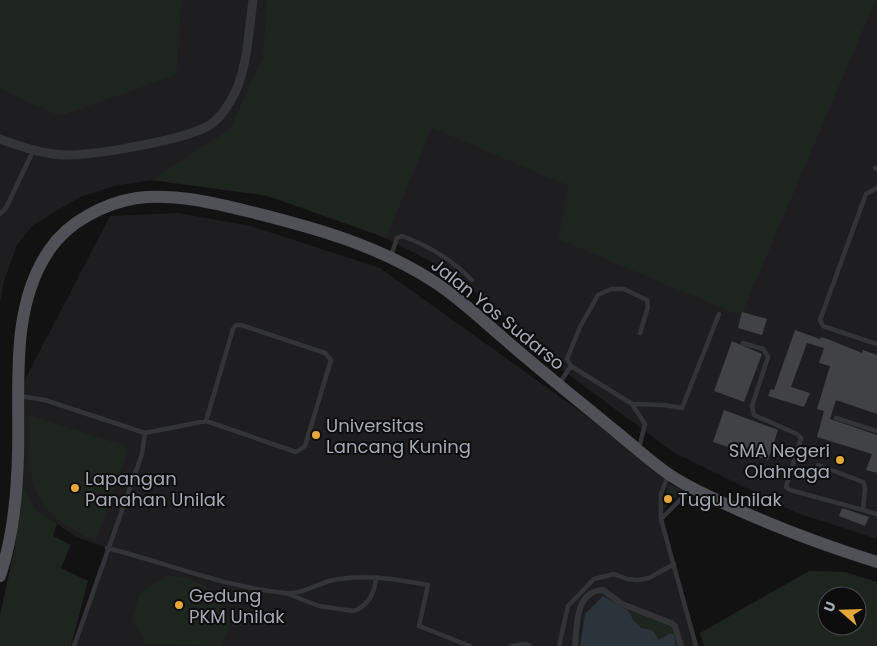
<svg xmlns="http://www.w3.org/2000/svg" width="877" height="646" font-family="Poppins,sans-serif">
  <style>
    .built { fill: #1e1e20 }
    .green { fill: #1e251f; fill-rule: evenodd }
    .water { fill: #2c343b }
    .building { fill: #414246 }
    .lines { fill: none; stroke-linecap: round; stroke-linejoin: round }
    .service { stroke: #333438; stroke-width: 4.5 }
    .pedestrian { stroke: #333438; stroke-width: 6 }
    .minor { stroke: #333438; stroke-width: 9 }
    .primary { stroke: #4f5157; stroke-width: 12 }
    .poi-dot { fill: #e5a738; stroke: #0d0d0e; stroke-width: 2 }
    .labels { text-anchor: middle; dominant-baseline: central; stroke-width: 4; stroke-linejoin: round; paint-order: stroke }
    .street-label { font-size: 18px; fill: #a4a9b3; stroke: #0d0d0e }
    .poi-label { font-size: 18px; fill: #a4a9b3; stroke: #0d0d0e; text-anchor: start }
  </style>
  <rect width="100%" height="100%" fill="#121213"/>
  <path class="built" d="M0,0H877V539L797,513L673,452L557,366L501,312L446,269L377,234L268,196L231,188L151,180L114,186L80,197L33,225L17,245L4,281L0,302Z
    M178,213L251,226L380,268L669,475L661,494V519L696,646H74L107,548L76,537L37,510L21,484L17,395L110,216Z"/>
  <path class="green" d="M0,0H182L176,75L60,116L0,89Z
    M267,0H876L741,316L558,239L569,186L432,128L386,238L268,196L151,180L230,129L263,56Z
    M29,415L123,445L128,452L96,541C30,514 26,480 29,415Z
    M668,483L683,490L663,510Z
    M21,484L37,510L57,524L53,536L71,545L61,568L88,581L71,646H0V615L15,547Z
    M809,571L845,572L877,582V646H704L700,633ZM827,596H857V626H827Z
    M166,576C193,576 209,585 223,607C227,613 231,618 230,625C229,632 223,640 220,646L146,644L132,620L140,593Z
    M630,609C658,619 670,615 680,646H676L674,635L659,640C647,632 630,624 630,609Z"/>
  <path class="water" d="M603,596L629,611L633,620L641,628L652,630L659,640L670,633L674,635L676,646H580L585,614Z"/>
  <path class="building" d="M742,312L767,319L762,335L738,328Z
    M795,330L820,339L821,337L830,340L862,353L863,350L877,355V414L836,400L830,419L877,435V473L866,470L872,454L817,437L824,411L817,409L830,366L819,363L824,348L807,343L791,387L810,393L804,407L768,396L771,389L774,390Z
    M732,341L762,354L744,402L714,391Z
    M724,410L778,430L768,460L713,442Z
    M842,508L869,517L865,526L839,516Z"/>
  <g class="lines">
    <path class="service" d="M875,168L877,169
      M877,188L866,194L820,320L823,326L877,344
      M0,214L6,208L33,151
      M391,256L397,238L402,236C427,245 453,261 472,280
      M743,343L763,349L768,357L752,406L754,415L797,434L801,438L786,487L790,490L863,510
      M559,384L571,366
      M19,396L45,400L145,433L142,454L74,646
      M632,404L664,405L682,408L719,314
      M836,418L877,431
      M145,433L206,421L296,452L305,446L331,360L325,353L241,325H236L233,329L206,421
      M639,448L645,424L632,404L571,366L567,359L580,327L598,295L611,289H624L647,300L648,307L640,333
      M818,465L863,482L865,487L863,510L877,514
      M668,476L661,494V519L696,646
      M661,519L691,489
      M107,548C167,563 224,587 285,593C299,595 316,585 329,581C362,573 395,579 428,585L419,626L470,646
      M288,594L319,606L354,611C369,605 375,592 376,577
      M511,646L526,644L530,646
      M559,646L568,606L594,579L614,574L627,579L638,580L649,578L674,564"/>
    <path class="pedestrian" d="M575,646C577,626 575,591 603,590L622,604L671,623L675,626L681,646"/>
    <path class="minor" d="M0,139C20,146 41,154 63,155C92,156 184,140 208,126C217,121 226,109 231,100C247,75 249,29 253,0"/>
    <path class="primary" d="M0,576C13,538 17,496 18,455C20,388 9,307 50,249C68,222 105,203 137,198C174,193 215,203 251,212C316,228 380,246 436,283C459,298 480,318 501,336C540,370 580,402 620,435C636,448 652,463 670,475C686,486 704,494 721,502C772,526 823,545 877,562"/>
  </g>
  <g class="poi-dot">
    <circle cx="316" cy="435" r="5"/>
    <circle cx="840" cy="460" r="5"/>
    <circle cx="75" cy="488" r="5"/>
    <circle cx="668" cy="499" r="5"/>
    <circle cx="179" cy="605" r="5"/>
  </g>
  <g class="labels">
    <g class="street-label">
      <text transform="translate(498 314) rotate(39)">Jalan Yos Sudarso</text>
    </g>
    <g class="poi-label">
      <text x="326" y="425">Universitas<tspan x="326" dy="21">Lancang Kuning</tspan></text>
      <text x="830" y="450" text-anchor="end">SMA Negeri<tspan x="830" dy="21">Olahraga</tspan></text>
      <text x="85" y="478">Lapangan<tspan x="85" dy="21">Panahan Unilak</tspan></text>
      <text x="678" y="499">Tugu Unilak</text>
      <text x="189" y="595">Gedung<tspan x="189" dy="21">PKM Unilak</tspan></text>
    </g>
  </g>
  <g transform="translate(842 611) rotate(290)"><circle r="24" fill="#0d0d0e" stroke="#494b50"/>
  <path d="M0-4L9 19L0 12L-9 19Z" fill="#e5a738"/>
  <text y="-8" font-size="14" font-weight="bold" text-anchor="middle" fill="#a4a9b3">U</text>
  </g>
</svg>
